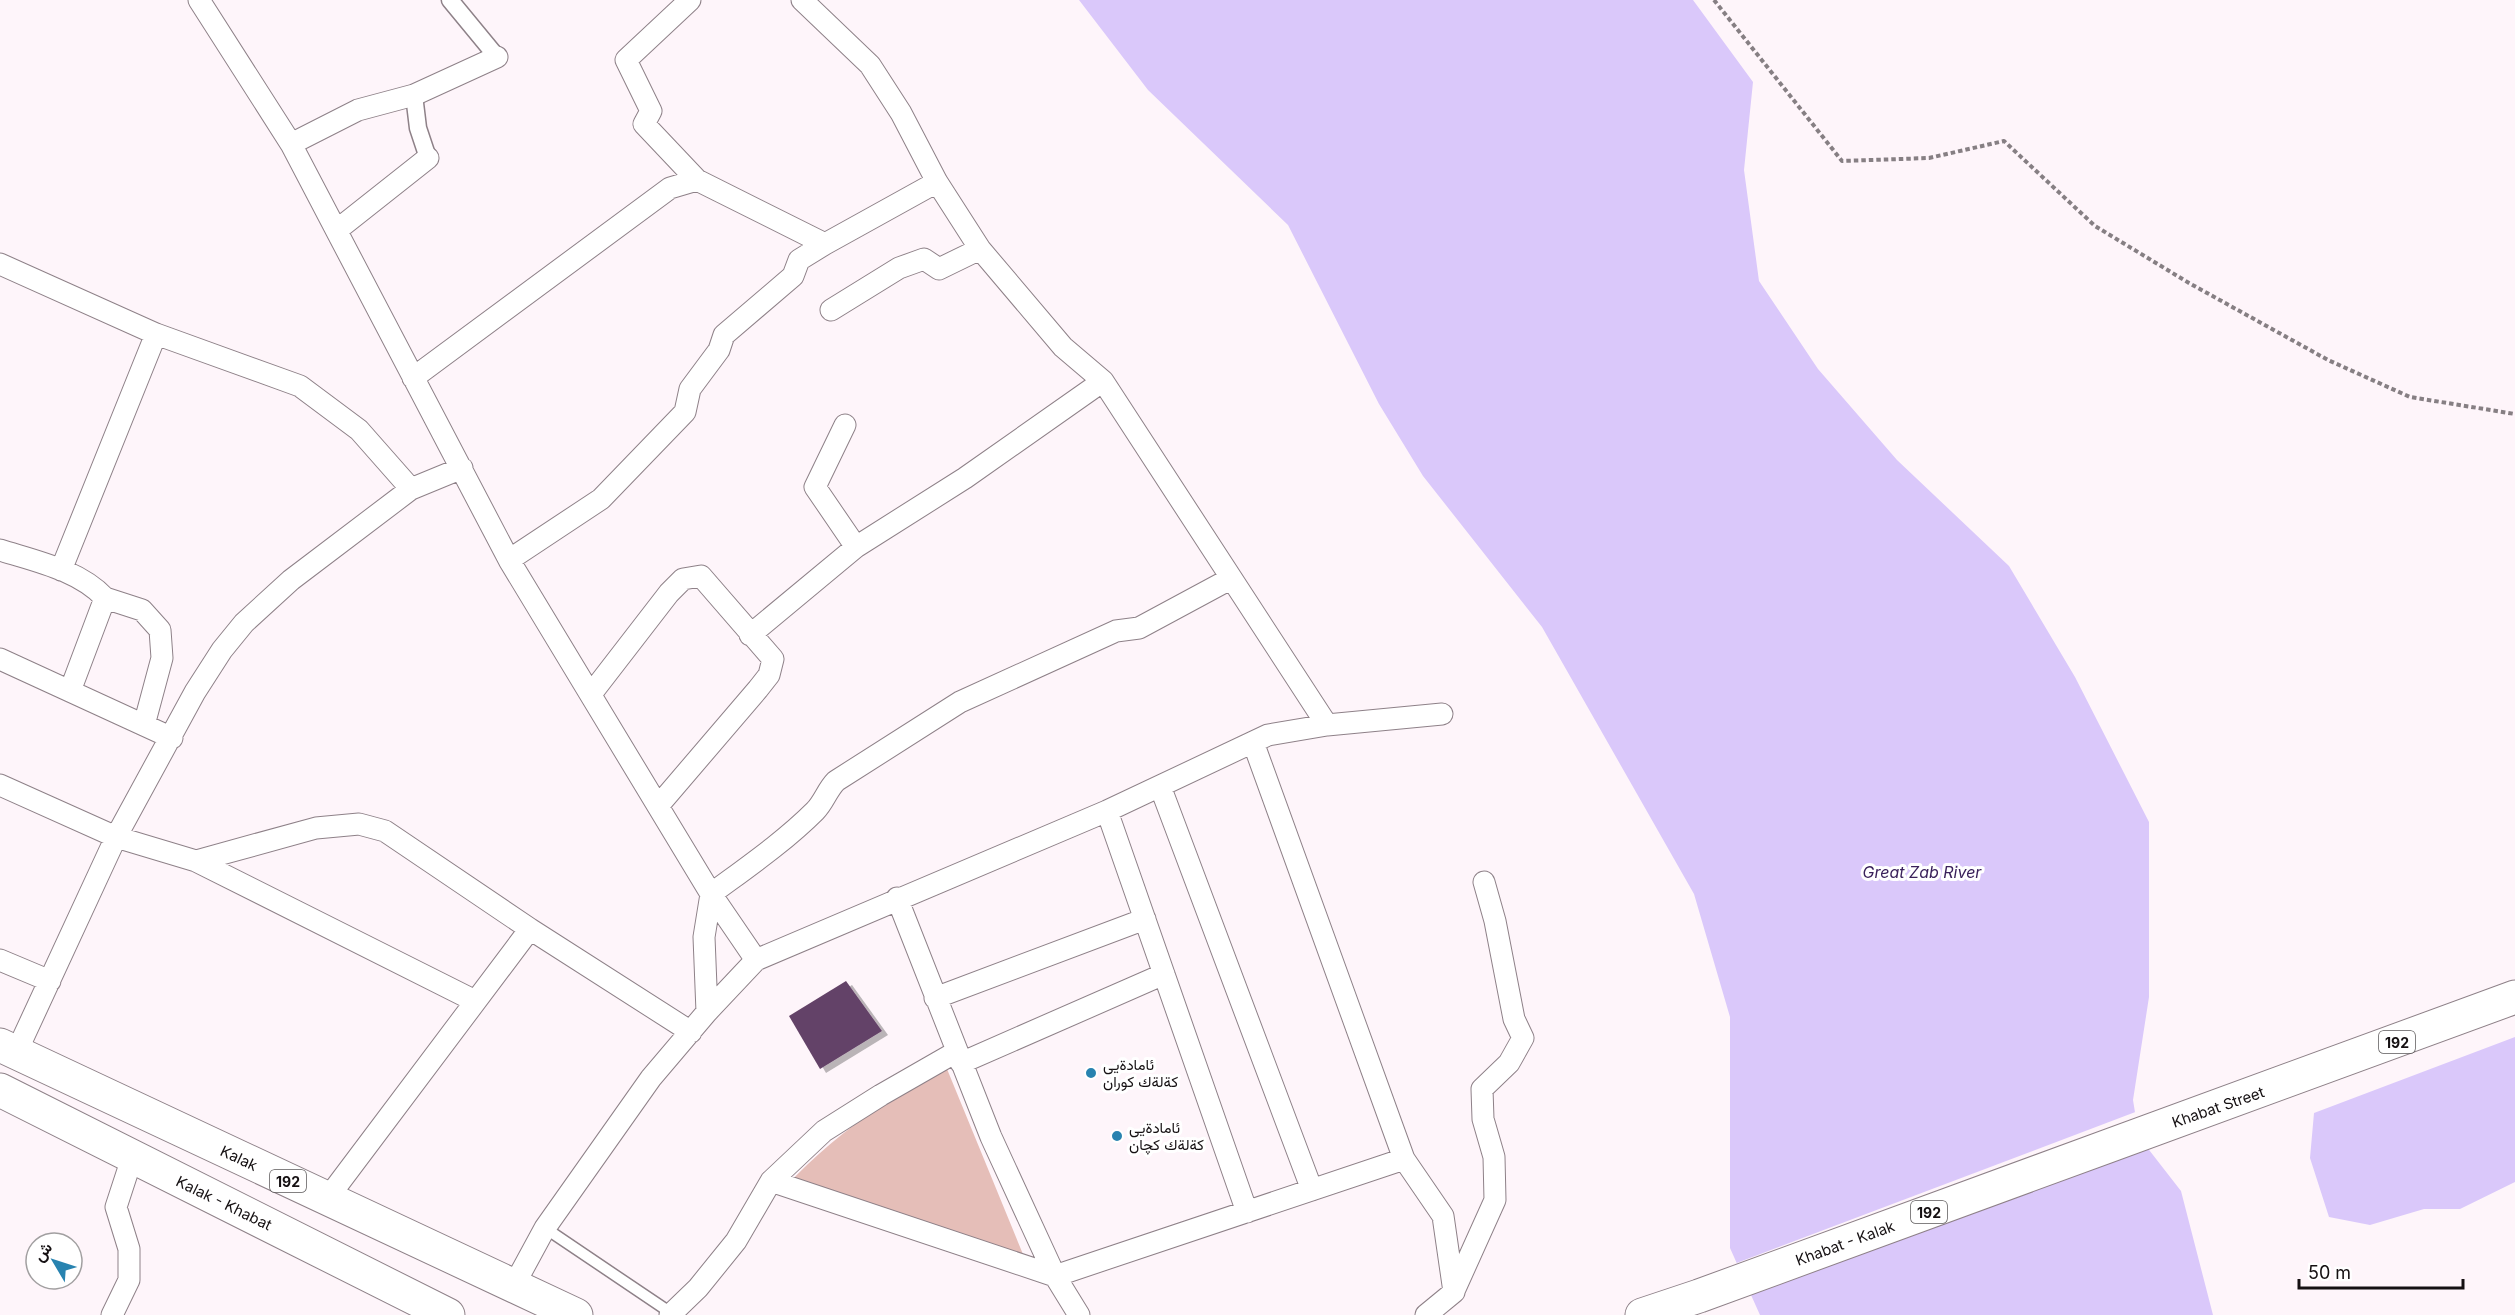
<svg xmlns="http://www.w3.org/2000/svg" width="2515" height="1315" font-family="Inter,Vazirmatn,sans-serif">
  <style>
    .green { fill: #e5beb8 }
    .water { fill: #dac8fa }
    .pier { fill: #fef5fa }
    .building { fill: #644367; filter: url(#shadow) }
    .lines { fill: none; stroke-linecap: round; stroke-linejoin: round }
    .service-casing { stroke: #8e8188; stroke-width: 13 }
    .pedestrian-casing { stroke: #8e8188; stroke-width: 19 }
    .minor-casing { stroke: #8e8188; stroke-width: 23 }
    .primary-casing { stroke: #8e8188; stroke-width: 35 }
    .path { stroke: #867f83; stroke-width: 4; stroke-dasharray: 4.5 3; stroke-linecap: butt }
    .service { stroke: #fff; stroke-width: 10 }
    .pedestrian { stroke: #fff; stroke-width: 16 }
    .minor { stroke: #fff; stroke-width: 21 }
    .primary { stroke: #fff; stroke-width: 33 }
    .poi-dot { fill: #2883b0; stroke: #fff; stroke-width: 2 }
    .labels { text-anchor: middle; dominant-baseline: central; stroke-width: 6; stroke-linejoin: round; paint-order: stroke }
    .shield { fill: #fff; stroke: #5b5859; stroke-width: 1.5 }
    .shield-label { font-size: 14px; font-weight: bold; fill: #151012 }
    .poi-label { font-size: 15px; fill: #151012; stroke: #fff; text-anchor: start }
    .street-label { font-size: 15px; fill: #151012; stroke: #fff }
    .water-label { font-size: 16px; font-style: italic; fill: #3a215b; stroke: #fff }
  </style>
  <defs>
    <filter id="shadow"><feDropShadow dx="6" dy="4" stdDeviation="0" flood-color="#0004"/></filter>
  </defs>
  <rect width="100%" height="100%" fill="#fef5fa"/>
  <path class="green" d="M947,1069L1027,1264L787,1185C815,1156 844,1130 879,1108C900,1094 924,1082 947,1069Z"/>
  <path class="water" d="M1079,0H1693L1753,82L1744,170L1759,281L1818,369L1897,460L2009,566L2075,677L2149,822V997L2133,1100L2139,1137L2181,1191L2213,1315H1760L1730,1248V1017L1694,894L1542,627L1423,476L1379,404L1288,225L1148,90Z
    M2515,1037V1182L2460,1209H2424L2370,1225L2329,1217L2310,1158L2314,1113Z"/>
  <path class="pier" d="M2138,1111L2142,1134L1741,1281L1734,1264Z"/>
  <path class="building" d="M846,981L882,1031L820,1069L789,1016Z"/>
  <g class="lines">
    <g class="service-casing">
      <path id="service" d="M545,1228L671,1313"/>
    </g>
    <g class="pedestrian-casing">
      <path id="pedestrian" d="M450,0L497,57
        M414,95L418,128L428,158"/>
    </g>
    <g class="minor-casing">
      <path id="minor" d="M199,0L291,144L509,560L711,894L756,960L707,1012L651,1078L545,1228L513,1287
        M690,0L626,60L651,111L644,124L697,180
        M802,0L870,65L901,113L937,182L980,249L1063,347L1103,381L1327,725
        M291,144L358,110L414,95L497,57
        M337,230L428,158
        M0,264L156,334L300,386L359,430L411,489
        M831,310L899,268L924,259L939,269L980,249
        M413,378L670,188L697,180L825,244L937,182
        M845,425L815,487L856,547
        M0,550C35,561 79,570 105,598L70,691
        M509,560L601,499L685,412L690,389L719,350L724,335L793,276L799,260L825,244
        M61,570L156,334
        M105,598L142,610L160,630L162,658L144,725
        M750,635L856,547L965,478L1103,381
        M0,659L172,738
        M591,694L669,593L683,579L701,576L773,659L769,675L758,689L658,806
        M1253,742L1404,1159L1443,1216L1454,1292L1426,1315
        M0,785L116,837L196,861L475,1001
        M1160,786L1312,1190
        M1107,811L1247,1212
        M196,861L316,828L359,824L385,831L530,929L691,1032
        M897,898L991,1137L1055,1276L1079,1315
        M0,960L50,981
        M756,960L1107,811L1268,735L1327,725L1442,714
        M935,998L1145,919
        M707,1012L704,937L711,894C746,868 784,842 815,811C824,802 827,790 836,781L960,702L1116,631L1139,628L1230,579
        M16,1053L116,837L195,692L222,650L244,623L291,580L411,489L462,468
        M961,1063L1164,974
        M771,1181L1055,1276L1404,1159
        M327,1199L530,929
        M1454,1291L1495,1200L1494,1157L1483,1119L1482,1089L1509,1063L1523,1038L1514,1019L1495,921L1484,882
        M112,1315L129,1280V1249L116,1207L132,1158
        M670,1315L698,1288L736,1241L771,1181L824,1131L881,1095L956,1052"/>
    </g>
    <g class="primary-casing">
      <path id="primary" d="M0,1045L576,1315
        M0,1090L448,1315
        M1642,1315L1699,1296C1970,1194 2244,1099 2515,997"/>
    </g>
    <path class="path" d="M1714,0L1842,161L1929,158L2004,141L2095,226L2189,283L2328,360L2410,397L2515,414"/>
    <use href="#service" class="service"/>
    <use href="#pedestrian" class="pedestrian"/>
    <use href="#minor" class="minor"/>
    <use href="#primary" class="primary"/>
  </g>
  <g class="poi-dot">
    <circle cx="1091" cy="1073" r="6"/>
    <circle cx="1117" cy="1136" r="6"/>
  </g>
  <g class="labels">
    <g class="shield">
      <rect x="2379" y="1031" width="36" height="22" rx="4.5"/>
      <rect x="270" y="1170" width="36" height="22" rx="4.5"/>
      <rect x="1911" y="1201" width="36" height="22" rx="4.5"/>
    </g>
    <g class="shield-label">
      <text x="2397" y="1042">192</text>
      <text x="288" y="1181">192</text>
      <text x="1929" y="1212">192</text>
    </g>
    <g class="poi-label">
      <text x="1103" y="1064">ئامادةيى<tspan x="1103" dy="17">كةلةك كوران</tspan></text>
      <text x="1129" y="1127">ئامادةيى<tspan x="1129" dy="17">كةلةك كچان</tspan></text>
    </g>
    <g class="street-label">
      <text transform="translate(2218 1107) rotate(-19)">Khabat Street</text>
      <text transform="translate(239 1158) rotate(25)">Kalak</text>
      <text transform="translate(224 1203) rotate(26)">Kalak - Khabat</text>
      <text transform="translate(1845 1243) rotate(-20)">Khabat - Kalak</text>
    </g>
    <g class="water-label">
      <text x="1922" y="872">Great Zab River</text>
    </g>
  </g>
  <g transform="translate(54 1261) rotate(309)"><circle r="28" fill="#ffffff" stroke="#a19fa0" stroke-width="1.5"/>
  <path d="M0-4.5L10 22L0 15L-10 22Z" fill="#2883b0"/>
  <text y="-9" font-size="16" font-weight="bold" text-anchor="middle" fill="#151012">ش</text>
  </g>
  <path d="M2299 1279v9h164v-9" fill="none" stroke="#151012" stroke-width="3"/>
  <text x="2308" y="1279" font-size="18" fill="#151012" stroke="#ffffff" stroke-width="4.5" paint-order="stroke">50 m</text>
</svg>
